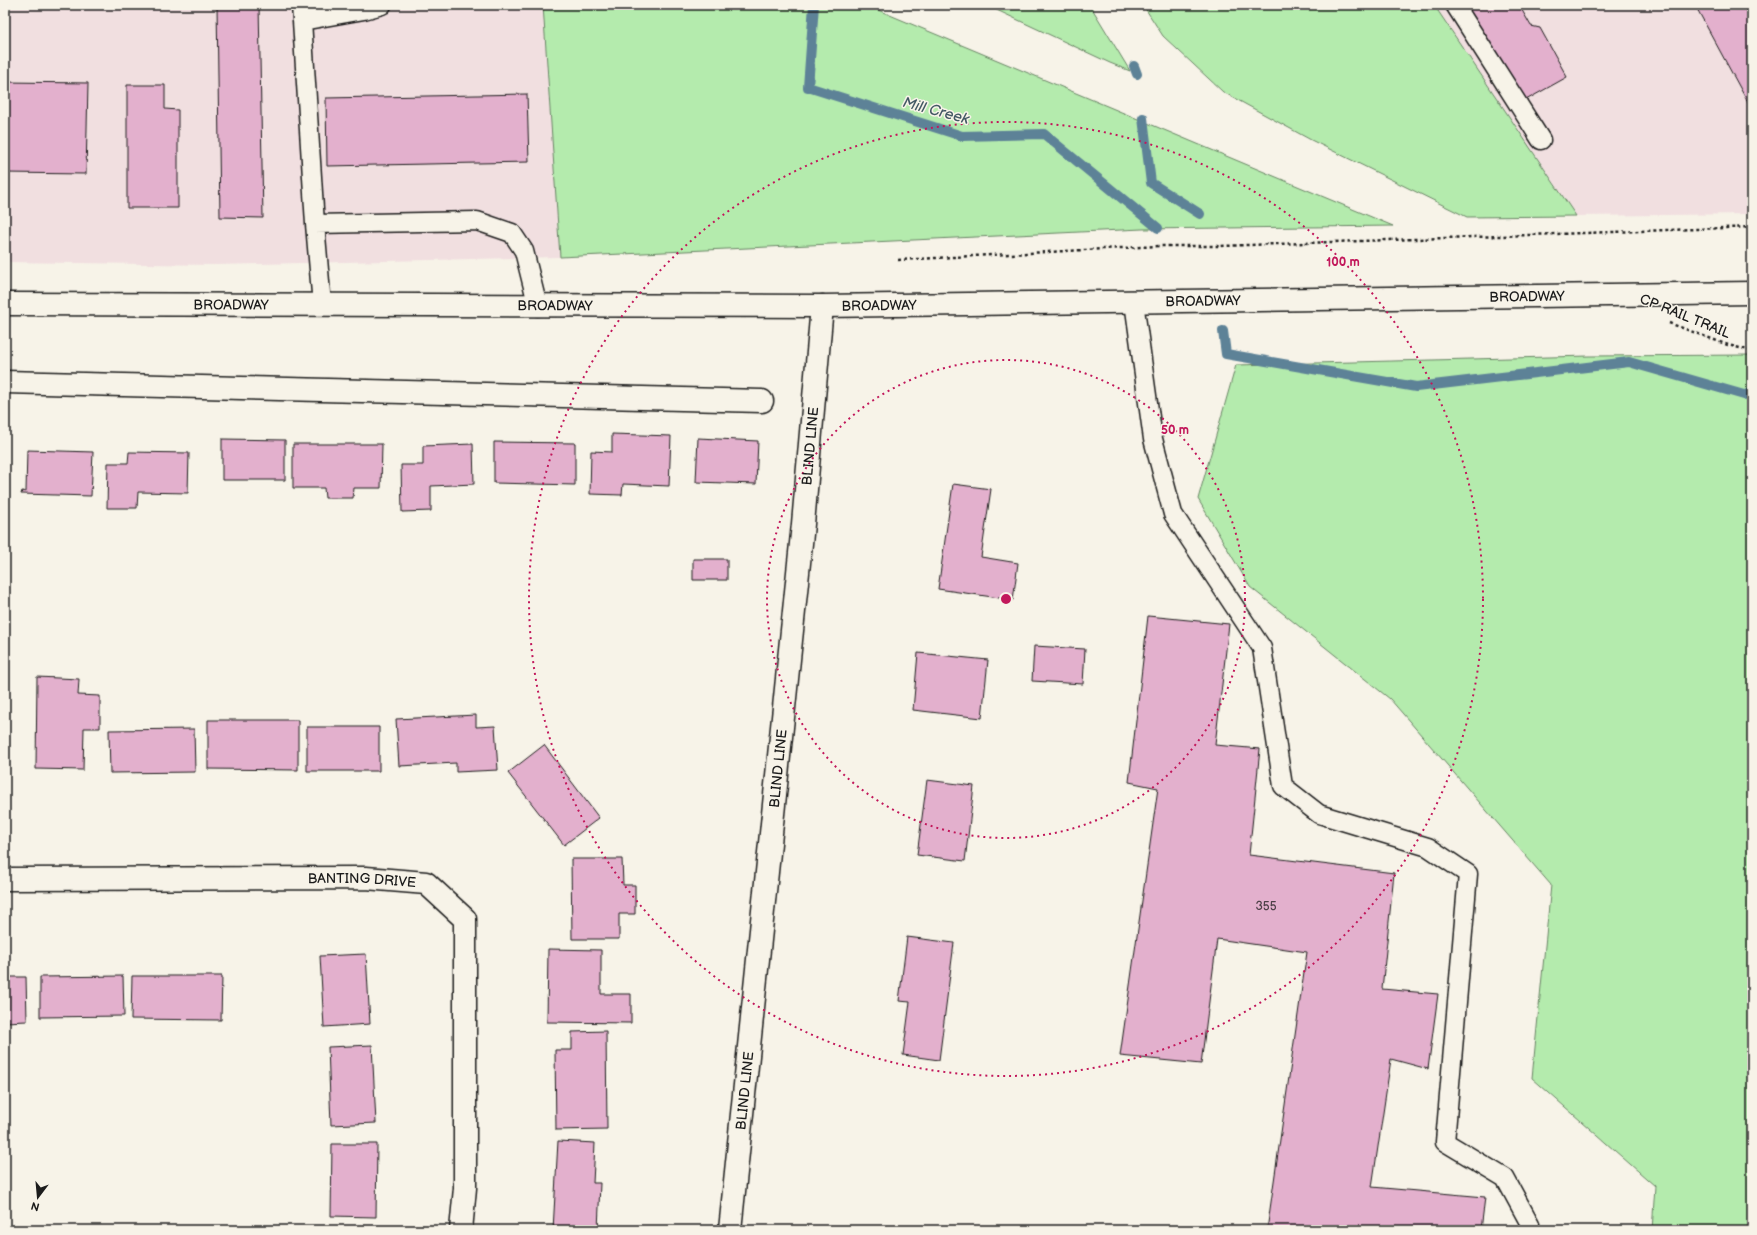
<svg xmlns="http://www.w3.org/2000/svg" width="1757" height="1235" font-family="'Balsamiq Sans',sans-serif">
  <style>
    .built { fill: #f1dfe0 }
    .green { fill: #b4ebad; stroke: #688464 }
    .lines { fill: none; stroke-linecap: round; stroke-linejoin: round }
    .stream { stroke: #5d8297; stroke-width: 10 }
    .building { fill: #e3b0cd; stroke: #1c1c1c }
    .lane-casing { stroke: #1c1c1c; stroke-width: 21 }
    .street-casing { stroke: #1c1c1c; stroke-width: 25 }
    .secondary-casing { stroke: #1c1c1c; stroke-width: 25 }
    .primary-casing { stroke: #1c1c1c; stroke-width: 25 }
    .path { stroke: #1c1c1c; stroke-width: 2.5; stroke-dasharray: 3 3; stroke-linecap: butt }
    .lane { stroke: #f7f3e8; stroke-width: 18 }
    .street { stroke: #f7f3e8; stroke-width: 22 }
    .secondary { stroke: #f7f3e8; stroke-width: 22 }
    .primary { stroke: #f7f3e8; stroke-width: 22 }
    .ring { fill: none; stroke: #c2185b; stroke-width: 2; stroke-dasharray: 2 4 }
    .labels { text-anchor: middle; dominant-baseline: central; stroke-width: 3; stroke-linejoin: round; paint-order: stroke }
    .number-label { font-size: 12px; fill: #4e4148 }
    .street-label { font-size: 14px; fill: #1c1c1c; stroke: #f7f3e8 }
    .water-label { font-size: 15px; font-style: italic; fill: #425864; stroke: #f7f3e8 }
    .centre { fill: #c2185b; stroke: #f7f3e8; stroke-width: 2 }
    .ring-label { font-size: 12px; text-anchor: middle; font-weight: bold; fill: #c2185b; stroke: #f7f3e8; stroke-width: 3; stroke-linejoin: round; paint-order: stroke }
  </style>
  <rect width="100%" height="100%" fill="#f7f3e8"/>
  <filter id="ink" filterUnits="userSpaceOnUse"><feTurbulence type="fractalNoise" baseFrequency=".025" numOctaves="2"/><feDisplacementMap in="SourceGraphic" scale="8" xChannelSelector="R" yChannelSelector="G"/><feConvolveMatrix kernelMatrix="1 2 1 2 8 2 1 2 1" color-interpolation-filters="sRGB"/></filter>
  <g filter="url(#ink)">
    <path class="built" d="M5,5H543L560,257L214,265L5,262Z
      M1434,5H1752V214L1576,216Z"/>
    <path class="green" d="M543,5H866L1393,226L1142,229L560,257Z
      M986,5H1090L1130,71L1110,63Z
      M1143,5H1434L1576,216L1467,217L1311,140L1223,92L1163,36Z
      M1752,355V1230H1652L1655,1186L1532,1078L1551,885L1390,699L1250,587L1198,499L1236,365L1589,356Z"/>
    <g class="lines">
      <path class="stream" d="M814,5L808,87L962,136L1044,134L1158,228
        M1134,66L1137,74
        M1143,118L1151,183L1200,214
        M1223,331L1226,354L1416,387L1629,362L1744,395L1752,393"/>
    </g>
    <path class="building" d="M217,5H259L263,218L220,217Z
      M1471,5H1519L1531,26L1540,28L1567,77L1517,105L1457,13Z
      M1695,5H1752V110Z
      M5,82L88,83L86,174L5,173Z
      M127,85H165V109L178,110V208H127Z
      M527,94L529,162L327,166L326,98Z
      M612,434L671,436L669,486L623,484L622,495L590,494L591,451L612,452Z
      M698,438L758,441L756,484L696,482Z
      M222,439L285,440V480H222Z
      M494,442L575,443V485L494,483Z
      M293,444H382L381,488H354L353,498H325L324,488H293Z
      M473,444L474,484L431,486V511L402,512L401,465H423V446Z
      M27,450L93,452L91,496L21,494L22,491L26,492Z
      M129,452L189,453L188,493L138,492L137,508H107L108,463H128Z
      M953,484L991,489L981,557L1018,563L1013,600L938,589Z
      M693,559H727V580H693Z
      M1148,616L1229,624L1215,745L1260,749L1249,855L1394,873L1382,989L1438,994L1428,1069L1391,1059L1372,1187L1485,1197L1481,1230H1267L1307,952L1217,939L1201,1064L1120,1056L1158,788L1129,782Z
      M1034,646L1085,649L1083,684L1032,681Z
      M918,653L988,660L982,718L913,710Z
      M37,677L79,679L78,695L100,696V728H84L83,770L36,769Z
      M476,715V727L495,726L498,770L456,772V763L399,766L396,719Z
      M208,720H298V770L208,769Z
      M307,727H379V771H307Z
      M194,729L195,772L110,773L109,730Z
      M544,745L599,818L564,845L508,773Z
      M927,780L974,786L965,861L917,855Z
      M571,859H622L623,885H635V914H619V939H572Z
      M907,937L954,943L939,1060L903,1055L910,1002L899,1001Z
      M548,949L601,950V994H631V1023L547,1022Z
      M366,954L370,1024L324,1027L320,956Z
      M123,976L124,1016L40,1017V977Z
      M132,976H222L221,1020L131,1019Z
      M5,977H26L27,1021L5,1022Z
      M606,1031L607,1129L556,1130L555,1050H572V1032Z
      M372,1045L376,1123L331,1125L328,1047Z
      M558,1141L595,1143L593,1183H600L598,1230H553Z
      M332,1144H377L376,1217L331,1216Z"/>
    <g class="lines">
      <g class="lane-casing">
        <path id="lane" d="M301,5L315,224L477,221L512,233L524,251L538,307
          M1455,5L1541,140
          M302,21L364,10L382,5
          M315,224L322,305
          M1134,302L1153,439L1173,514L1262,648L1283,786L1319,814L1428,847L1468,874L1445,1142L1505,1178L1530,1224V1230"/>
      </g>
      <g class="street-casing">
        <g id="street">
          <path d="M5,382L762,401"/>
          <path id="s1" d="M5,879L366,878L426,883L465,919V1188L461,1230"/>
        </g>
      </g>
      <g class="secondary-casing">
        <g id="secondary">
          <path id="s2" d="M730,1230L803,524L822,306"/>
        </g>
      </g>
      <g class="primary-casing">
        <g id="primary">
          <path id="s3" d="M5,304L822,306L1752,293"/>
        </g>
      </g>
      <path class="path" d="M898,260L1159,246H1221L1752,227
        M1669,323L1728,345L1752,351"/>
      <use href="#lane" class="lane"/>
      <use href="#street" class="street"/>
      <use href="#secondary" class="secondary"/>
      <use href="#primary" class="primary"/>
    </g>
  </g>
  <g class="ring">
    <circle cx="1006" cy="599" r="239"/>
    <circle cx="1006" cy="599" r="477"/>
  </g>
  <g class="labels">
    <g class="number-label">
      <text x="1266" y="906">355</text>
    </g>
    <g class="street-label">
      <text stroke="none"><textPath href="#s3" startOffset="1522">BROADWAY</textPath></text>
      <text stroke="none"><textPath href="#s3" startOffset="1198">BROADWAY</textPath></text>
      <text stroke="none"><textPath href="#s3" startOffset="226">BROADWAY</textPath></text>
      <text stroke="none"><textPath href="#s3" startOffset="874">BROADWAY</textPath></text>
      <text stroke="none"><textPath href="#s3" startOffset="550">BROADWAY</textPath></text>
      <text transform="translate(1685 316) rotate(22)">CP RAIL TRAIL</text>
      <text stroke="none"><textPath href="#s2" startOffset="788">BLIND LINE</textPath></text>
      <text stroke="none"><textPath href="#s2" startOffset="464">BLIND LINE</textPath></text>
      <text stroke="none"><textPath href="#s1" startOffset="357">BANTING DRIVE</textPath></text>
      <text stroke="none"><textPath href="#s2" startOffset="140">BLIND LINE</textPath></text>
    </g>
    <g class="water-label">
      <text transform="translate(936 111) rotate(15)">Mill Creek</text>
    </g>
  </g>
  <circle cx="1006" cy="599" r="6" class="centre"/>
  <g class="ring-label">
    <text x="1343" y="266">100 m</text>
    <text x="1175" y="434">50 m</text>
  </g>
  <rect width="1757" height="1235" fill="none" stroke="#f7f3e8" stroke-width="20"/>
  <rect x="10" y="10" width="1737" height="1215" fill="none" stroke="#1c1c1c" stroke-width="1.5" filter="url(#ink)"/>
  <g transform="translate(38 1197) rotate(196)" stroke="#f7f3e8" stroke-width="3" paint-order="stroke">
  <path d="M0-3L7 15L0 10L-7 15Z" fill="#1c1c1c"/>
  <text y="-6" font-size="11" font-weight="bold" text-anchor="middle" fill="#1c1c1c">N</text>
  </g>
</svg>
